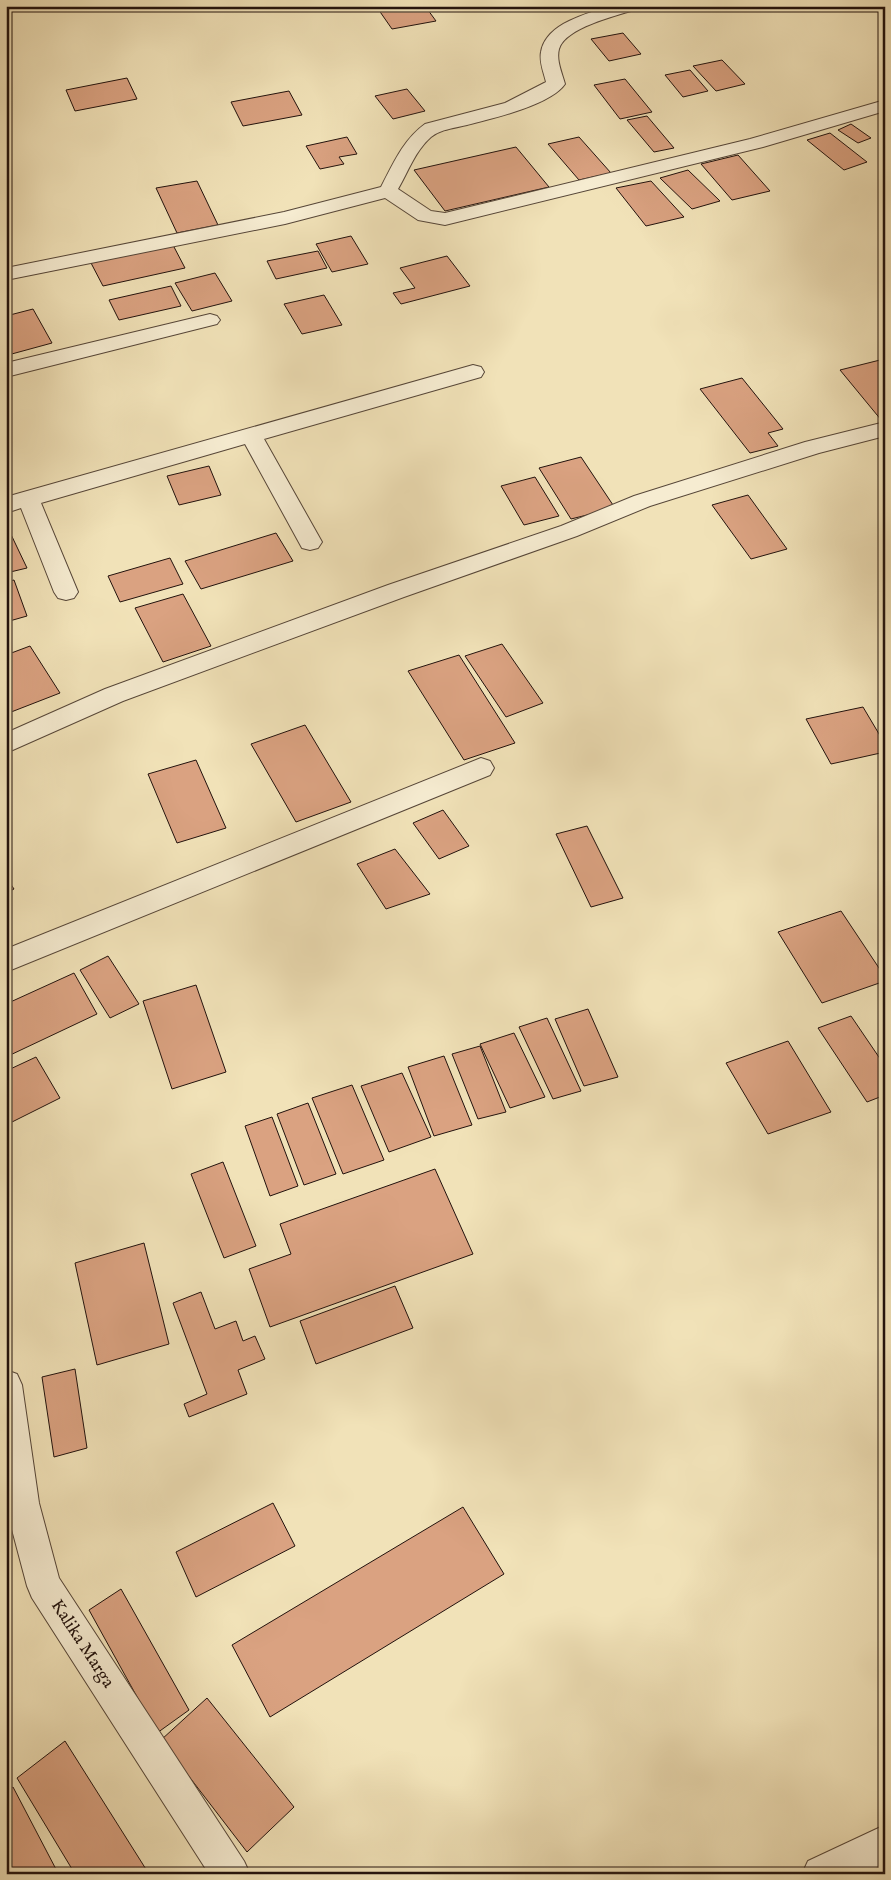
<svg xmlns="http://www.w3.org/2000/svg" width="891" height="1880" font-family="'IM FELL English',serif">
  <style>
    .building { fill: #daa281; stroke: #22120d }
    .lines { fill: none; stroke-linecap: round; stroke-linejoin: round }
    .minor-casing { stroke: #564638; stroke-width: 2 }
    .minor { fill: #f6ecd1; fill-rule: evenodd }
    .labels { text-anchor: middle; dominant-baseline: central; stroke-width: 4; stroke-linejoin: round; paint-order: stroke }
    .near-street-label { font-size: 18px; fill: #22120d; stroke: #f6ecd1 }
  </style>
  <rect width="100%" height="100%" fill="#f1e2b8"/>
  <filter id="stains"><feTurbulence type="fractalNoise" baseFrequency=".004" numOctaves="4"/><feColorMatrix values="0 0 0 0 .2 0 0 0 0 .09 0 0 0 0 .02 0 0 0 .5 -.17"/></filter>
  <radialGradient id="worn" r=".72"><stop offset=".6" stop-color="#630" stop-opacity="0"/><stop offset="1" stop-color="#630" stop-opacity=".3"/></radialGradient>
  <path class="building" d="M376,6H425L436,21L392,29Z
    M623,33L641,54L609,61L591,39Z
    M722,60L745,84L716,91L693,66Z
    M690,70L708,91L683,97L665,75Z
    M127,78L137,99L75,111L66,90Z
    M625,79L652,112L620,119L594,85Z
    M407,89L425,111L393,119L375,96Z
    M289,91L302,115L243,126L231,102Z
    M647,116L674,148L654,152L627,120Z
    M851,124L871,138L858,143L838,130Z
    M830,133L867,162L844,170L807,140Z
    M347,137L357,154L339,157L344,164L320,169L306,146Z
    M579,137L611,173L579,180L548,144Z
    M516,147L549,187L445,211L414,170Z
    M738,155L770,191L732,200L701,164Z
    M688,170L720,201L692,209L660,178Z
    M197,181L218,225L177,233L156,188Z
    M651,181L684,217L646,226L616,188Z
    M351,236L368,264L332,272L316,244Z
    M173,245L185,268L103,286L91,263Z
    M318,251L327,268L276,279L267,261Z
    M447,256L470,286L401,304L393,293L415,288L400,268Z
    M215,273L232,301L192,311L175,283Z
    M171,286L181,306L119,320L109,300Z
    M324,295L342,325L302,334L284,304Z
    M33,309L52,343L8,355L6,352V316Z
    M880,360L885,365V420L882,421L840,370Z
    M742,378L783,429L768,433L778,446L750,453L700,389Z
    M581,457L615,508L571,519L539,468Z
    M209,466L221,495L179,505L167,476Z
    M535,477L559,516L524,525L501,486Z
    M748,495L787,549L751,559L712,505Z
    M6,524L27,568L6,573Z
    M276,533L293,561L201,589L185,561Z
    M170,558L183,584L120,602L108,576Z
    M14,580L27,616L6,622V582Z
    M183,594L211,646L163,662L135,608Z
    M502,644L543,703L506,717L465,656Z
    M30,646L60,693L6,714V655Z
    M459,655L515,743L464,760L408,671Z
    M863,707L885,744V752L831,764L806,719Z
    M305,725L351,802L296,822L251,744Z
    M196,760L226,828L177,843L148,774Z
    M443,810L469,846L439,859L413,823Z
    M587,826L623,898L591,907L556,834Z
    M395,849L430,894L386,909L357,864Z
    M6,877L14,889L6,893Z
    M841,911L885,977V981L822,1003L778,932Z
    M108,956L139,1004L110,1018L80,970Z
    M74,973L97,1014L6,1057V1004Z
    M196,985L226,1072L172,1089L143,1001Z
    M588,1009L618,1077L584,1086L555,1019Z
    M851,1016L885,1066V1095L867,1102L818,1028Z
    M547,1018L581,1091L553,1099L519,1027Z
    M514,1033L545,1097L510,1108L480,1044Z
    M788,1041L831,1112L768,1134L726,1063Z
    M480,1046L506,1112L478,1119L452,1054Z
    M444,1056L472,1125L434,1136L408,1067Z
    M36,1057L60,1098L8,1124L6,1120V1071Z
    M402,1073L431,1137L389,1152L361,1086Z
    M352,1085L384,1160L343,1174L312,1098Z
    M308,1103L336,1174L304,1185L277,1114Z
    M272,1117L298,1186L270,1196L245,1126Z
    M223,1162L256,1246L224,1258L191,1174Z
    M435,1169L473,1254L270,1327L249,1269L291,1254L280,1224Z
    M144,1243L169,1344L97,1365L75,1263Z
    M395,1286L413,1328L316,1364L300,1321Z
    M201,1292L215,1329L236,1321L243,1341L255,1336L265,1359L238,1370L247,1394L189,1417L184,1404L207,1394L173,1303Z
    M75,1369L87,1448L54,1457L42,1377Z
    M273,1503L295,1546L196,1597L176,1552Z
    M463,1507L504,1574L270,1717L232,1645Z
    M121,1589L189,1710L157,1733L89,1610Z
    M207,1698L294,1807L247,1852L161,1740Z
    M65,1741L149,1874H75L17,1778Z
    M13,1787L58,1873L57,1874H6V1792Z"/>
  <g class="lines">
    <g class="minor-casing">
      <path id="minor" d="M610,6H636L634,10C615,16 565,28 559,49C556,60 562,73 565,84C551,105 491,119 467,125C455,128 441,129 431,137C415,151 408,172 398,189L431,211L445,213L750,139L885,100V111L763,147L445,225L418,220L385,198L285,224L6,280V268L284,212L381,187C393,164 403,140 425,124L505,103L546,82C544,73 539,62 541,52C546,23 587,14 610,6Z
        M210,314L217,316L220,320L217,324L6,377V363Z
        M473,365L481,367L484,372L481,377L264,439L322,542L318,548L310,550L302,548L245,444L41,503L78,592L74,598L66,600L58,598L54,592L21,508L6,513V497L20,493Z
        M885,422V436L819,453L650,506L577,536L404,597L123,701L6,753V733L105,689L388,585L561,526L634,496L805,442Z
        M481,758L490,761L494,768L490,775L6,972V949Z
        M6,1370L17,1374L22,1385L39,1503L59,1578L244,1861L250,1874H209L32,1598L27,1586L6,1507Z
        M885,1825V1864L863,1874H802L808,1861Z"/>
    </g>
    <use href="#minor" class="minor"/>
  </g>
  <g class="labels">
    <g class="near-street-label">
      <text transform="translate(82 1644) rotate(57)">Kalika Marga</text>
    </g>
  </g>
  <rect width="891" height="1880" fill="none" stroke="#f1e2b8" stroke-width="25"/>
  <rect x="8" y="8" width="876" height="1865" fill="none" stroke="#22120d" stroke-width="2.5"/>
  <rect x="12" y="12" width="866" height="1855" fill="none" stroke="#22120d"/>
  <rect width="100%" height="100%" filter="url(#stains)"/>
  <rect width="100%" height="100%" fill="url(#worn)"/>
</svg>
